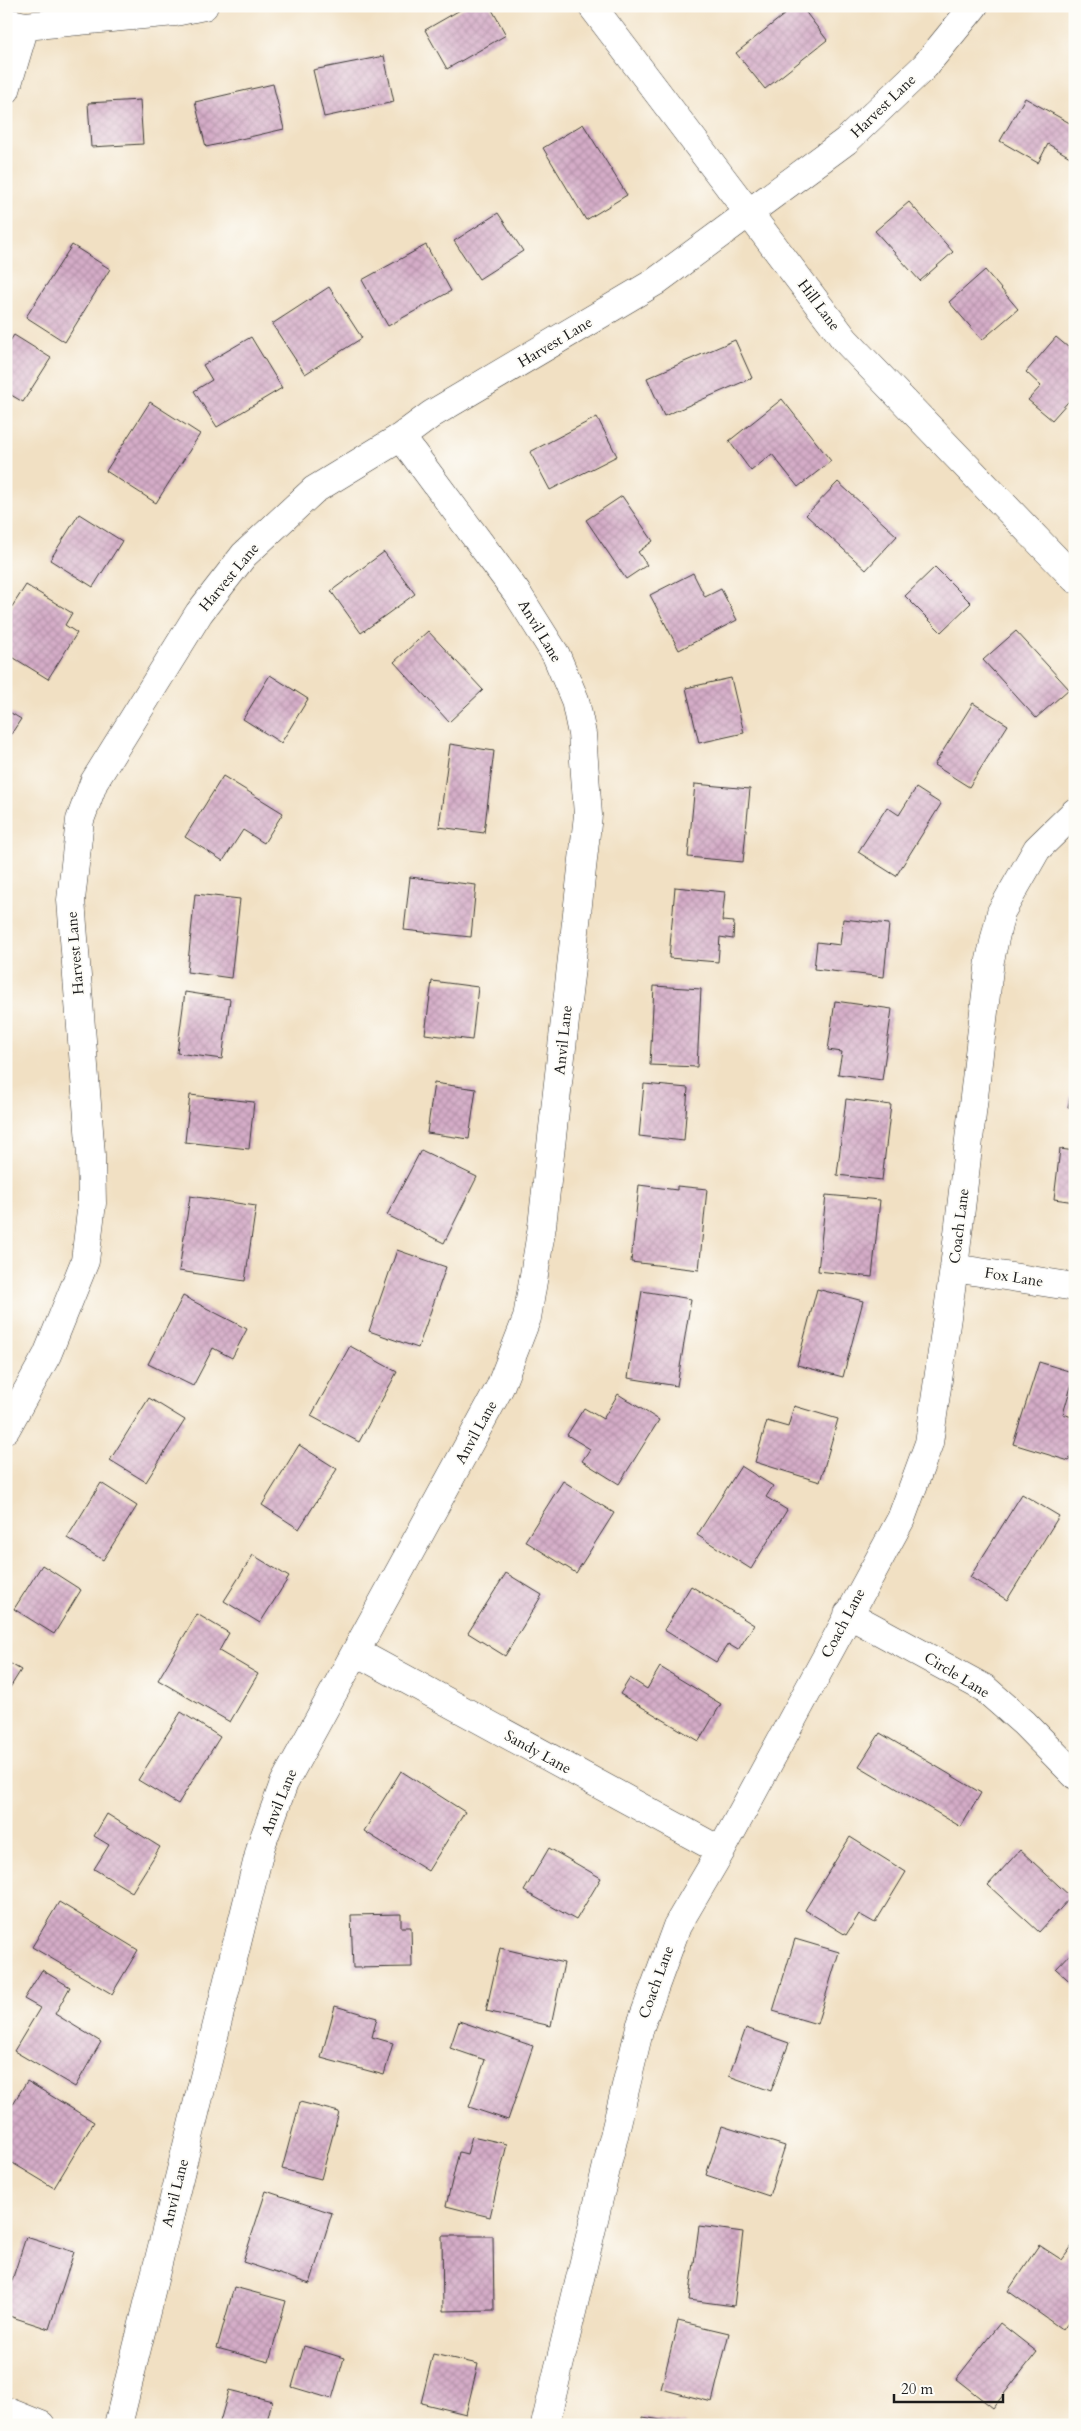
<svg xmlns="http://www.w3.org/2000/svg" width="1081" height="2431" font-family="Cardo,serif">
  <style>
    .building { fill: url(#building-cross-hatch) }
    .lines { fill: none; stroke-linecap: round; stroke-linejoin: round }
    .minor-casing { stroke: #3c3935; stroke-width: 29 }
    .minor { stroke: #fff; stroke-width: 28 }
    .labels { text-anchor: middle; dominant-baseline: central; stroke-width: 4; stroke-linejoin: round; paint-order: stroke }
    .street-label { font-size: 15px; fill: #1c1c1c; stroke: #fdfcf7 }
  </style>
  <defs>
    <pattern id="building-cross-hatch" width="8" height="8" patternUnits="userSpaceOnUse" patternTransform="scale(1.25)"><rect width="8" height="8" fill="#d4acc7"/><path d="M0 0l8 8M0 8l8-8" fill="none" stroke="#b593aa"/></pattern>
  </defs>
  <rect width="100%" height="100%" fill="#fdfcf7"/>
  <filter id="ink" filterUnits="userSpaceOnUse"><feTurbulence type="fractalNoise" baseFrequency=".02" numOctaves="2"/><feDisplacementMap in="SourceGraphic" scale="10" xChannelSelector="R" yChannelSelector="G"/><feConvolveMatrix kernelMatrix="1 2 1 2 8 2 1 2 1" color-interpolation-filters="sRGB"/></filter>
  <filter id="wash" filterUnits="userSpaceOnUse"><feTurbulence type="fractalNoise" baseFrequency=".0096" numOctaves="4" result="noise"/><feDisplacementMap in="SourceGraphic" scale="20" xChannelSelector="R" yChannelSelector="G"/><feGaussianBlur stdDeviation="1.12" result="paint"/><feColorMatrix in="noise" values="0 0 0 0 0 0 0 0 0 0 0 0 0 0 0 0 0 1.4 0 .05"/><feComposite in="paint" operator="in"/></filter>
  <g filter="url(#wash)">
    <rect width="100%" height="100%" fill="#f1e0c3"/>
    <g id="blocks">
      <path class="building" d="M467,6H490L506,35L447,69L425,30Z
        M795,6H801L827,40L765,89L736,53Z
        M384,56L394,102L324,117L313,70Z
        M273,84L284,129L206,147L195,102Z
        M1025,98L1075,126V148L1070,157L1048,144L1038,163L1000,141Z
        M140,100L143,144L91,147L88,103Z
        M583,124L627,195L586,220L543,148Z
        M909,202L953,252L920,281L875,231Z
        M498,213L523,251L479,279L454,241Z
        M72,245L110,269L65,342L26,317Z
        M426,245L451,291L388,326L362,280Z
        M985,270L1018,309L982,340L949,302Z
        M329,287L362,338L305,374L272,324Z
        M14,335L51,358L23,402L6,392V347Z
        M251,337L282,388L217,427L194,391L212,380L203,365Z
        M1056,337L1075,353V394L1052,420L1028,400L1041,386L1026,372Z
        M735,340L752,378L664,416L647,378Z
        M782,399L831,461L798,487L772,454L751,471L729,441Z
        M150,402L200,434L156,503L106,471Z
        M597,417L617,456L550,490L530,452Z
        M838,482L897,536L866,570L806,515Z
        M622,496L653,541L638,552L647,565L626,579L586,520Z
        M79,514L122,541L93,587L50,560Z
        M384,552L415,594L361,633L331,591Z
        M935,567L971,603L941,632L905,596Z
        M693,573L705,597L721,589L737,620L679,650L650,595Z
        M26,585L72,613L65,625L77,633L48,679L6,653V616Z
        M428,631L483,690L449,722L394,662Z
        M1016,631L1069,689L1036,718L983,660Z
        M270,675L308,699L281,743L243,719Z
        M731,678L744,733L699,743L686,688Z
        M973,703L1008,725L969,787L934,765Z
        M6,710L21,719L6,742Z
        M450,744L494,751L484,833L439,827Z
        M223,776L283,813L264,843L243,830L223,861L185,837Z
        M695,784L750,789L743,862L688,857Z
        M916,788L941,804L896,876L858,852L887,807L899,815Z
        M410,877L476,885L471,937L404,930Z
        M675,887L725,892L722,921L734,922L733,939L720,937L718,962L669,958Z
        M195,894L240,899L231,978L187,972Z
        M843,919L889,924L884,977L814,969L817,942L840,945Z
        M432,981L478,987L472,1040L425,1034Z
        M654,986L701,989L697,1067L650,1065Z
        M185,992L230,999L222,1059L177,1053Z
        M835,1001L892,1009L882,1080L838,1074L842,1052L828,1050Z
        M1075,1078V1108L1068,1107Z
        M434,1083L476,1089L469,1139L427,1133Z
        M644,1084L688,1088L684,1141L639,1136Z
        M190,1095L254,1102L249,1149L185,1142Z
        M846,1099L891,1105L882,1180L837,1175Z
        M1060,1149L1075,1151V1202L1054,1199Z
        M421,1150L477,1177L444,1243L387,1215Z
        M639,1185L677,1190V1186L707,1189L699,1270L631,1262Z
        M826,1195L880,1200L872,1277L818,1271Z
        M190,1196L256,1206L245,1281L179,1271Z
        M397,1250L446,1267L418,1348L369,1331Z
        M817,1289L863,1301L843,1377L797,1365Z
        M642,1291L691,1299L677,1386L628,1378Z
        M183,1296L247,1329L232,1358L213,1348L193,1386L148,1364Z
        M350,1346L397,1372L359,1442L311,1416Z
        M1039,1362L1075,1373L1063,1414L1075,1418V1443L1069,1461L1013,1444Z
        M618,1394L659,1420L619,1484L582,1461L590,1449L567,1435L584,1408L603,1419Z
        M149,1398L185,1420L146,1482L110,1460Z
        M794,1406L838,1419L820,1482L755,1462L767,1421L788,1427Z
        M299,1445L337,1469L299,1529L262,1505Z
        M741,1466L773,1486L766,1497L787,1510L751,1569L697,1535Z
        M563,1481L614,1513L576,1573L525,1541Z
        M101,1483L137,1506L103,1560L67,1538Z
        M1022,1494L1059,1516L1007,1600L970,1577Z
        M253,1555L289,1577L260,1623L224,1601Z
        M42,1565L81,1590L54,1634L14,1609Z
        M506,1573L542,1595L505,1656L468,1633Z
        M691,1586L754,1625L738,1650L728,1644L716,1662L664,1630Z
        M197,1614L229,1633L219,1651L258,1674L230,1722L158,1680Z
        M6,1661L21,1670L6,1694Z
        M660,1667L721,1704L699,1741L620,1694L630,1678L647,1689Z
        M181,1712L220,1737L178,1804L138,1780Z
        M880,1733L981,1793L961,1827L859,1766Z
        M401,1771L465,1812L428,1871L364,1831Z
        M107,1814L160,1847L132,1892L94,1869L109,1845L94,1836Z
        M850,1837L906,1872L875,1923L859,1914L846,1935L805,1910Z
        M549,1848L601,1878L576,1920L524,1891Z
        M1020,1850L1071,1897L1039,1932L988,1885Z
        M59,1902L138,1950L112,1994L32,1947Z
        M401,1914V1927H411L412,1967L353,1968L351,1915Z
        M795,1939L839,1952L817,2024L773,2011Z
        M500,1948L564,1963L551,2026L486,2011Z
        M1075,1949V1986L1056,1969Z
        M42,1970L70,1987L55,2014L101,2042L75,2087L14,2051L40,2008L24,1999Z
        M335,2006L377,2018L372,2037L393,2043L384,2075L321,2058Z
        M459,2021L533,2046L508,2120L469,2107L485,2060L450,2048Z
        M746,2028L789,2043L771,2091L729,2076Z
        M27,2081L94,2122L54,2188L6,2159V2115Z
        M300,2102L339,2112L321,2179L282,2169Z
        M722,2126L785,2146L769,2196L706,2175Z
        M472,2136L507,2144L490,2217L446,2206L459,2152L467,2154Z
        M266,2191L332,2213L310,2284L243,2262Z
        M699,2226L743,2232L734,2306L689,2300Z
        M442,2236H493L494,2310L443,2311Z
        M26,2237L74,2252L49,2329L6,2315V2299Z
        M1075,2242V2313L1063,2330L1008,2291L1039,2245L1062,2260Z
        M234,2287L286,2301L269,2362L217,2348Z
        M678,2321L729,2333L712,2402L661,2389Z
        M1000,2323L1037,2352L993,2408L956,2379Z
        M304,2346L344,2358L332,2399L292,2387Z
        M433,2354L478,2364L466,2414L421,2403Z
        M229,2390L272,2401L266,2425H219Z
        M643,2417L685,2424V2425H642Z"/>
    </g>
  </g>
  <g filter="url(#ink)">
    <use href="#blocks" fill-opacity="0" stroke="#3c3935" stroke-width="1"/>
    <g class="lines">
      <g class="minor-casing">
        <path id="minor" d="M592,6L845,340L1075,579
          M6,22L25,26L175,12L204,6
          M6,90L25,26
          M954,1268L1075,1287
          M6,1429L47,1355L85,1261L92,1203L91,1155L71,900L80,820L94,782L199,613L244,555L314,490L401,437L432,414L655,282L846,141L925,66L974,6
          M848,1614L984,1688L1024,1723L1075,1775
          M356,1652L721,1851
          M6,2411L41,2425
          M118,2425L261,1846L284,1783L500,1387L527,1318L542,1226L588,815L582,734L575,700L556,655L517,593L401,437
          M545,2425L640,2027L677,1926L721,1851L901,1519L929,1443L954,1268L990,960L1001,912L1037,849L1075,812"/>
      </g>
      <use href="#minor" class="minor"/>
    </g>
  </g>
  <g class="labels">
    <g class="street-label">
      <text transform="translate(883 106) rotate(-44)">Harvest Lane</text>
      <text transform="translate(819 305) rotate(53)">Hill Lane</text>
      <text transform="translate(555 342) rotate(-31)">Harvest Lane</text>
      <text transform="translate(229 577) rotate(-50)">Harvest Lane</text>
      <text transform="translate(540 631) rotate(59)">Anvil Lane</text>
      <text transform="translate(75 953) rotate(-95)">Harvest Lane</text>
      <text transform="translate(563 1040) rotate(-84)">Anvil Lane</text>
      <text transform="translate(959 1226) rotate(-83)">Coach Lane</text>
      <text transform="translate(1014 1277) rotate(9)">Fox Lane</text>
      <text transform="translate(476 1432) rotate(-61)">Anvil Lane</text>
      <text transform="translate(843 1623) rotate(-62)">Coach Lane</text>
      <text transform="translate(957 1675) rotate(31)">Circle Lane</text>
      <text transform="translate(538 1752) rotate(29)">Sandy Lane</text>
      <text transform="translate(279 1802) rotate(-68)">Anvil Lane</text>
      <text transform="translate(656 1982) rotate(-70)">Coach Lane</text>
      <text transform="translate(175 2193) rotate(-76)">Anvil Lane</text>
    </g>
  </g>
  <rect width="1081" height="2431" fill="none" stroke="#fdfcf7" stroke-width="25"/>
  <path d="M894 2394v8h109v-8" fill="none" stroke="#1c1c1c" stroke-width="2.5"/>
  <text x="901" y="2394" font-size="15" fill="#1c1c1c" stroke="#fdfcf7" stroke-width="4" paint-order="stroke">20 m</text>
</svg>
